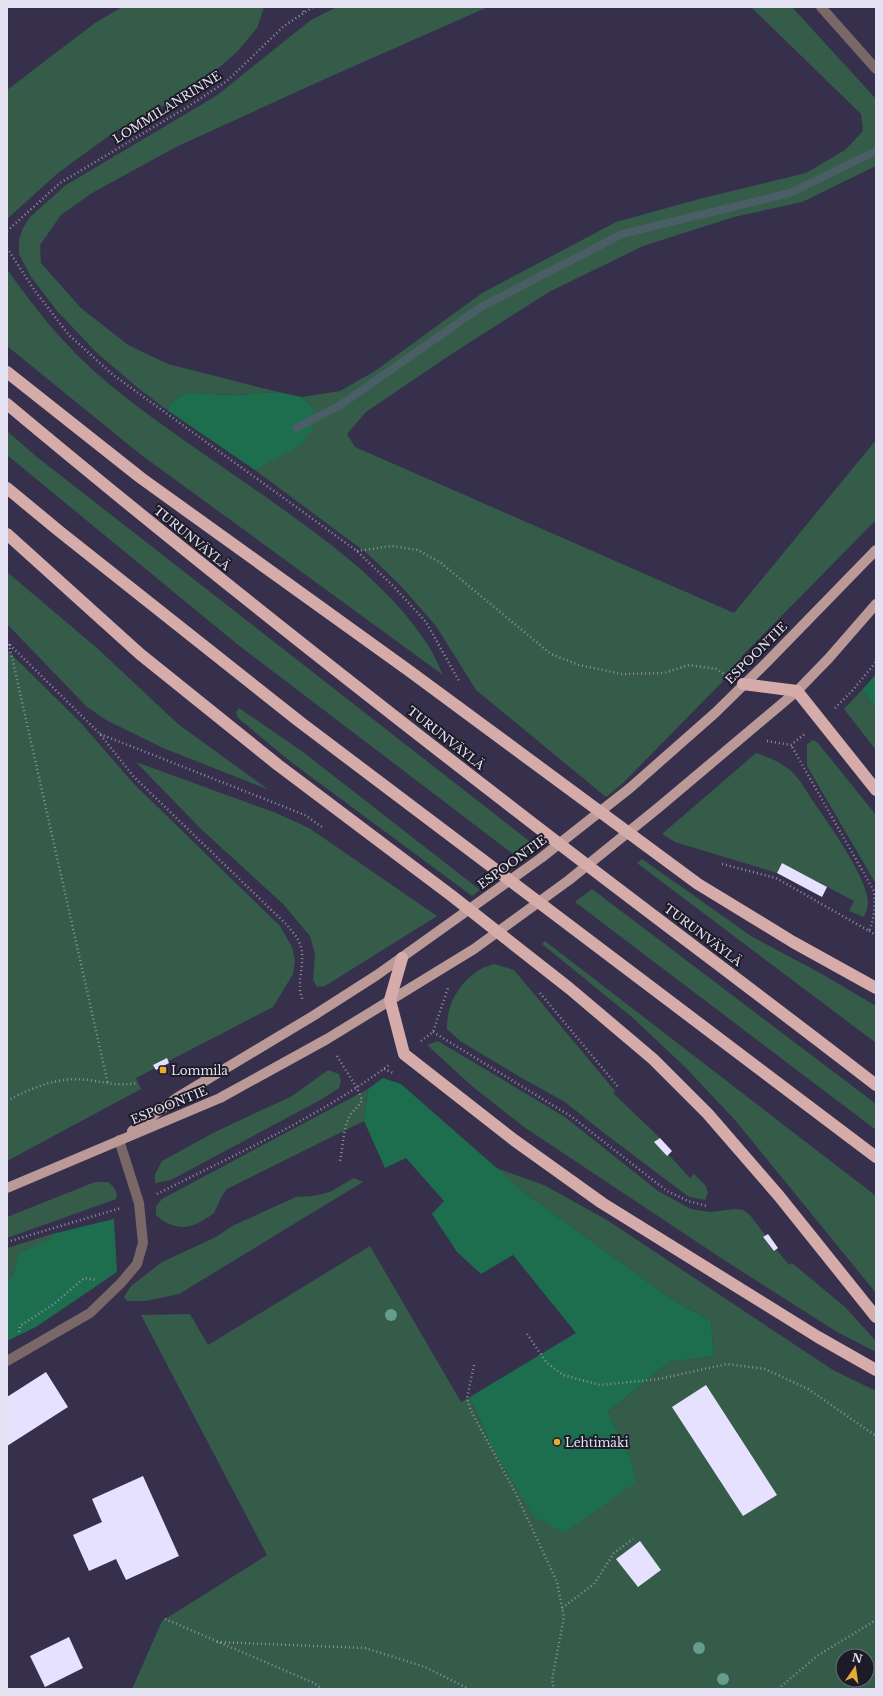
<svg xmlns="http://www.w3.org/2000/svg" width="883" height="1696" font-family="'Libre Baskerville',serif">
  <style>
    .green { fill: #345c49; fill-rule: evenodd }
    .forest { fill: #1d6e4e }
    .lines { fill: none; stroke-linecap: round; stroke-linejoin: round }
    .stream { stroke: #495e65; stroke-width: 8 }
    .building { fill: #e5e1fe }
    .path { stroke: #928ea5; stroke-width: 2.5; stroke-dasharray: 1 3; stroke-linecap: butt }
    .minor { stroke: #796867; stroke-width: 10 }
    .major { stroke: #bb9997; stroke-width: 10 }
    .highway { stroke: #d6acaa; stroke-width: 12 }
    .tree { fill: #659d8f }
    .poi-dot { fill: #e4ae35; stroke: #1d1b27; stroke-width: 1.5 }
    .labels { text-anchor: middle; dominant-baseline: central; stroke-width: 4; stroke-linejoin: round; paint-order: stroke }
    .street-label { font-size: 12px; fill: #e4e1f3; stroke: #1d1b27 }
    .poi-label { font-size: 12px; fill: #e4e1f3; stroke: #1d1b27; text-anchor: start }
  </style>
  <rect width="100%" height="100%" fill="#36304c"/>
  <path class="green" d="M122,7H264L257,28L237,52L193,90L117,130L58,173L7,219V90L95,23Z
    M337,7H488L327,78L176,147L92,193L61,215L40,245L41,263L81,308L128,345L168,364L278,392L237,395L187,393L174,400L167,410L138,388L97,353L58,312L31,277L19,254V239L23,228L30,217L66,185L216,96L311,20Z
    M751,7H792L876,99V166L802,202L734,217L643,246L549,292L450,355L366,412L347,434L355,447L734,613L876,440V520L743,655L732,672L623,783L606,797L476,690L436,626L401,586L368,554L255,470L277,457L313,408L302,397L340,391L375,371L482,293L616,222L703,198L806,173L845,150L863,131L861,114Z
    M7,269C36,311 69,351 109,384C167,432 234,473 295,518C345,554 394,593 428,645C434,654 438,665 443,675L140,454L7,346Z
    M7,431L37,457L537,847L521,860L237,644L7,455Z
    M7,572L97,648L178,724L269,790L163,748L106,720L86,706L7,624Z
    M7,650L80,722L134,784L280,926L292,947L295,960L293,974L273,1007L136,1078L141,1089L7,1161Z
    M862,690L876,708V750L844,709Z
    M239,708L303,752L480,890L472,896L291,762L238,718L236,712Z
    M812,740L817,742L822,748L876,815V884L807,766V745Z
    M756,753C769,757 780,762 791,771C800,779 806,791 813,801C829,825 861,868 867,896C869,904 867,910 864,917L849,911L854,901L782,863L777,873L675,842L662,834Z
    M136,762L276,813L309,828L437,916L325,986L317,987L313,980L315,954L310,936L283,904L201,829Z
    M642,859L751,936L822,974L876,1006V1043L637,863Z
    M592,889L876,1104V1130L575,902Z
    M545,941L876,1196V1293L735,1120L685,1067L633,1018L542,944Z
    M494,964L514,970L615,1091L613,1093L660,1138L655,1143L666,1155L668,1154L690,1178L694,1174L706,1186L708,1193L705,1200L689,1197L604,1133L565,1102L520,1077L460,1041L447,1029C446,1005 459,983 479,970C483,967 489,966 494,964Z
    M438,1041L565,1117L658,1191L691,1209L709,1212L735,1209L743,1210L750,1215L766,1236L763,1238L774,1251L776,1249L789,1265L792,1263L845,1307L876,1341V1350L874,1351L837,1332L724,1260L524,1127L473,1087L427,1045Z
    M328,1070L339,1074L341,1081L339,1088L322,1099L171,1180L155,1183V1174L162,1161L213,1133L292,1096Z
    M368,1089L364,1121L227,1189C221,1196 219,1203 215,1211C213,1215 208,1217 205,1219C188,1231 171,1229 156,1215V1206L162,1199Z
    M496,1168L544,1185L607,1220L833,1370L876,1391V1689H132L162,1621L267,1555L141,1315L190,1314L208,1345L370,1246L461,1402L470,1397L490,1443L630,1456L608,1412L669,1362L714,1356L711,1321L673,1300L525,1193ZM843,1656H867V1680H843Z
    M354,1178L363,1182L179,1294L145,1301H127L124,1297L131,1286L162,1262L216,1237L232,1226L296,1197L313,1196L330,1192Z
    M95,1182H108C114,1187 118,1191 116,1199L7,1238V1217Z
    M52,1234L53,1239L18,1253L13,1276L7,1279V1248Z"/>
  <path class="forest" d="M278,392L302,397L313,408L312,430L300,445L255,470L167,410L174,400L187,393L237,395Z
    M876,674V708L862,690Z
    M383,1078L401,1084L525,1193L673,1300L711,1321L714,1356L669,1362L608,1412L630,1456L635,1483L564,1533L533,1516L490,1443L470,1397L576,1333L513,1255L481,1274L457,1252L432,1214L444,1201L406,1158L385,1168L364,1121L368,1089Z
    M114,1219L117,1272L36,1327L7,1341V1279L13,1276L18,1253L52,1239V1234Z"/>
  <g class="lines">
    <path class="stream" d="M296,428L339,406L481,307L622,234L790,193L876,151"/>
  </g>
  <path class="building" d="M782,863L827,887L822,897L777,873Z
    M167,1058L169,1063L156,1070L153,1065Z
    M660,1138L672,1151L667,1156L654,1142Z
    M768,1234L778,1248L774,1251L763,1237Z
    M46,1372L68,1407L7,1446V1397Z
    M706,1385L777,1495L743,1516L672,1407Z
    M143,1476L179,1556L126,1580L116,1559L89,1571L73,1535L102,1522L92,1499Z
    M640,1541L661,1570L638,1587L616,1559Z
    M69,1637L83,1668L45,1687L30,1656Z"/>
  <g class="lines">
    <path class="path" d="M302,7L304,13
      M7,231L60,183L189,106L227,81L284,26L313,7
      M7,248L35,291L69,335L112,374L357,551L394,587L426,622L459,681
      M357,551L392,546L418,550L441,563L551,654L579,665L622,674L664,673L689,665L716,669L726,675
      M7,642L100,734L134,777L288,926C291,931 297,936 299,942C308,960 294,985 303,1000
      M9,644L108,1084
      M835,708L852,691L876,662
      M100,734L305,815L322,827
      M767,741L791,745L806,733
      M722,864L776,878L869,931C875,917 875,906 874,891L791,745
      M869,931L876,935
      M540,993L619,1088
      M433,1032L572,1117L667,1191L688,1201L707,1206
      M421,1041L433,1032L448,988
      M337,1056L357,1088L362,1100C359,1107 353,1110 349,1117C343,1130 343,1147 340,1161
      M384,1069L393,1073
      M7,1101C33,1087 59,1076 89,1080C107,1083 119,1086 138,1083
      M157,1194C236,1154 317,1118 389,1065
      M7,1242L121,1208
      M19,1332L20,1326L54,1304L84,1278L96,1280
      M527,1334L547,1363L563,1375L600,1385L659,1379L727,1364L765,1369L808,1389L876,1436
      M474,1365L467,1398L471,1411L515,1492L557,1582L564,1617L552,1680L554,1689
      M562,1608L594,1584L614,1553L633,1539
      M165,1619L314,1683L322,1689
      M217,1642L365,1648L425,1667L469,1689
      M778,1689L817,1656L876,1620"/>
    <path class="minor" d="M821,7L876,69
      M7,1361L90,1313L121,1283L137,1264L143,1243L139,1203L119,1140"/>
    <path class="major" d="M132,1131L178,1097L313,1016L377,975L541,858L630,788L715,713L767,662L876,550
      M7,1188L220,1098L327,1039L474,949L569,880L658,808L797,691L829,658L876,604"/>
    <path class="highway" d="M7,372L141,478L408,670L698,884L793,942L876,988
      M7,404C173,543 343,677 514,809C634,902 756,992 876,1085
      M7,488L59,531L300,722L876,1157
      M7,534L140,654L278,765L452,896L569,988L653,1059L708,1114L779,1196L876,1317
      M743,684L797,691L876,790
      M402,958L390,1000L404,1054L514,1140L602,1203L818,1337L876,1370"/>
  </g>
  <g class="tree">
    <circle cx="391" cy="1315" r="6"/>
    <circle cx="699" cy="1648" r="6"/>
    <circle cx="723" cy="1679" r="6"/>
  </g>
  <g class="poi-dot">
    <rect x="159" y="1066" width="8" height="8" rx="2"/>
    <circle cx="557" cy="1442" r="4"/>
  </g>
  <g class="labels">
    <g class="street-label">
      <text transform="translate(167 107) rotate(-32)">LOMMILANRINNE</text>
      <text transform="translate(192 538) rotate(39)">TURUNVÄYLÄ</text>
      <text transform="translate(756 653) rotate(-45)">ESPOONTIE</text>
      <text transform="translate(446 738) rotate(38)">TURUNVÄYLÄ</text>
      <text transform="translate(512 862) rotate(-36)">ESPOONTIE</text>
      <text transform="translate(703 935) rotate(37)">TURUNVÄYLÄ</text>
      <text transform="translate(169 1105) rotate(-22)">ESPOONTIE</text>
    </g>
    <g class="poi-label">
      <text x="171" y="1070">Lommila</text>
      <text x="565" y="1442">Lehtimäki</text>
    </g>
  </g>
  <rect width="883" height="1696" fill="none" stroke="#e4e1f3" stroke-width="16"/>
  <g transform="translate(855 1668) rotate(13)"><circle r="19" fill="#1d1b27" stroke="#6d6a79"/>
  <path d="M0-3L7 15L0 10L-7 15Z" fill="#e4ae35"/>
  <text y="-6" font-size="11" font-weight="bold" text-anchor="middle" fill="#e4e1f3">N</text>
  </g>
</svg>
